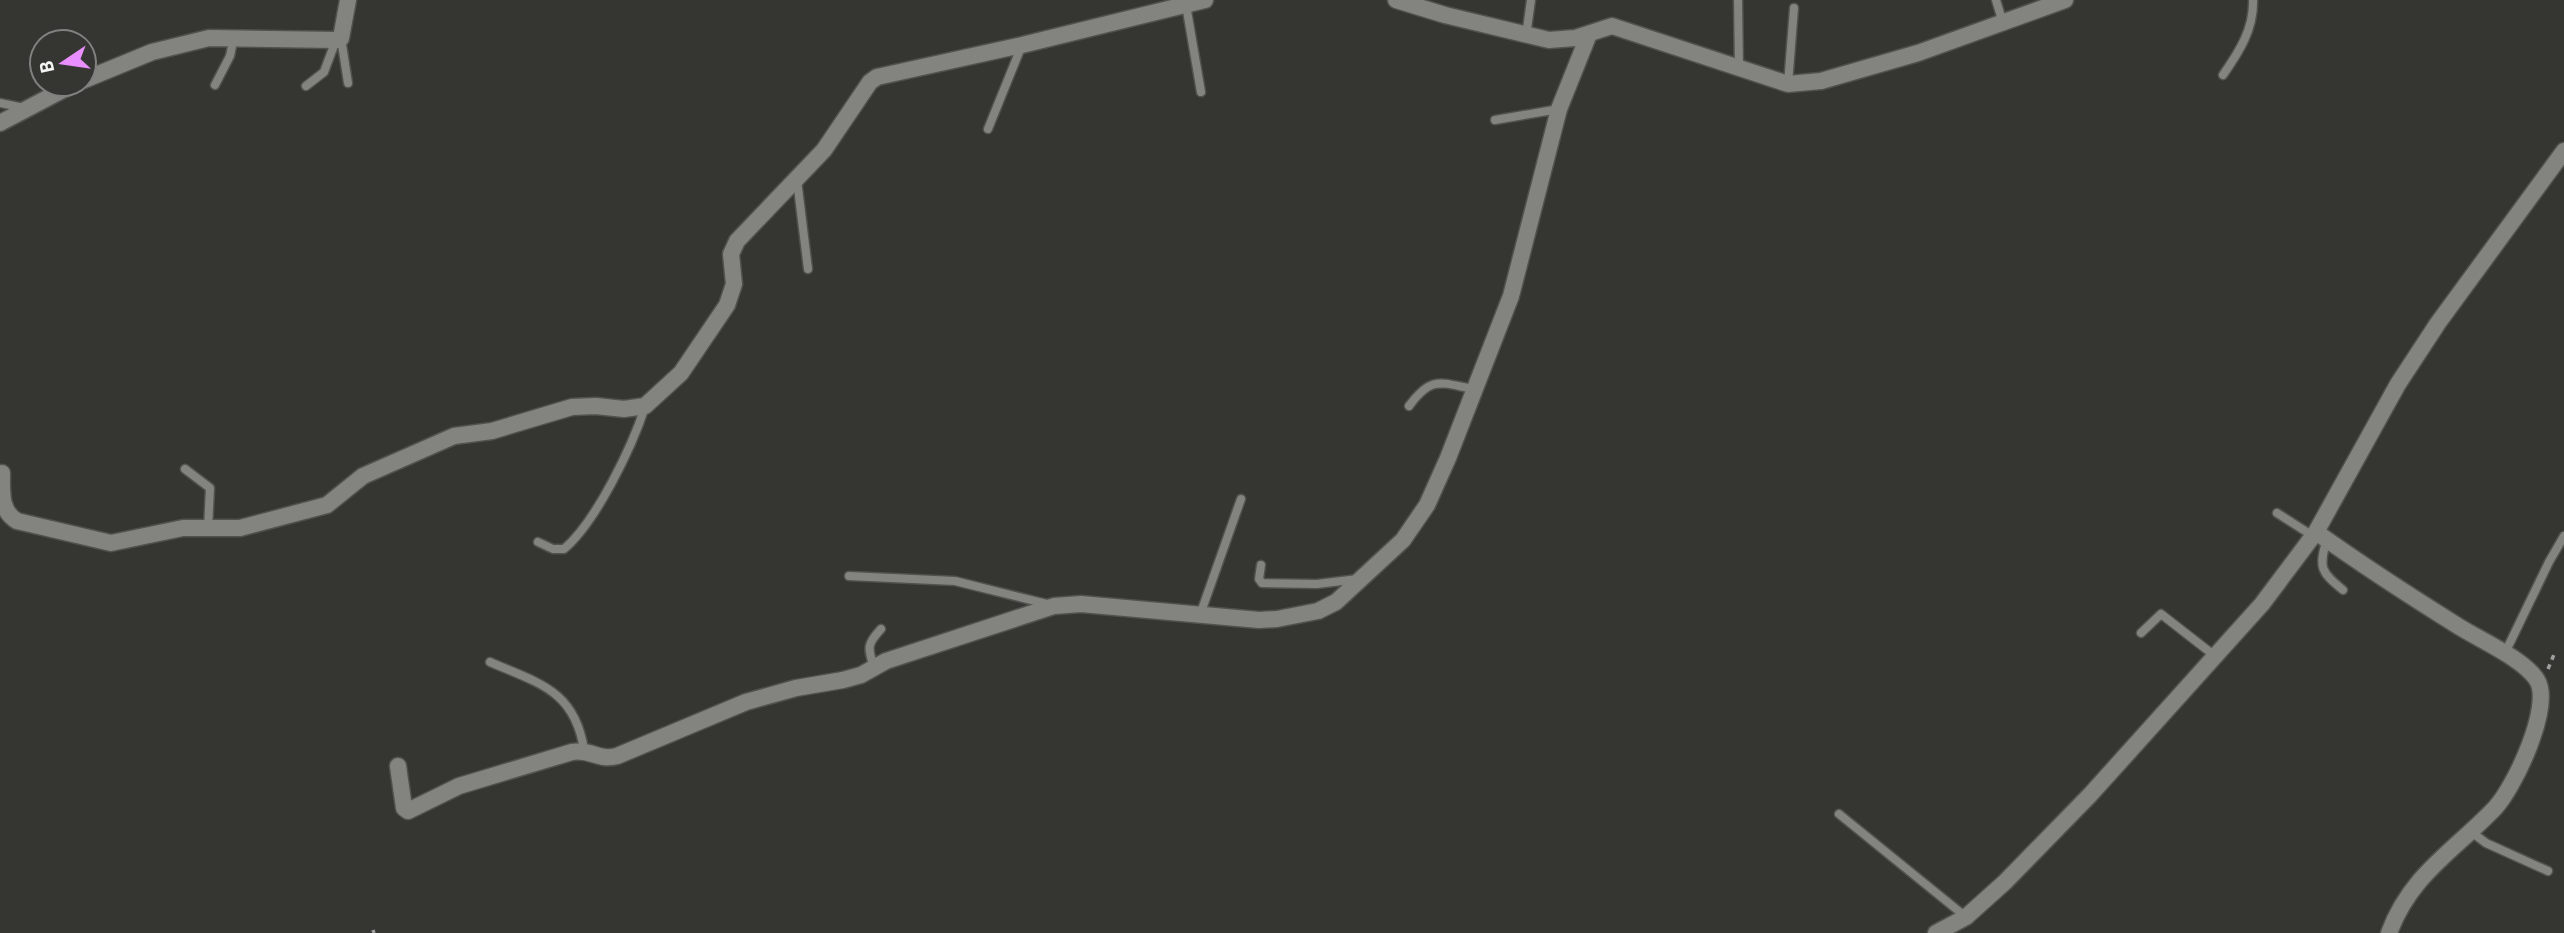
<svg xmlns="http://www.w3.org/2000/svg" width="2564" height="933" font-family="Barlow,sans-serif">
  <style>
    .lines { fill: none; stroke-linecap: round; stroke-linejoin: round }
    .lane-casing { stroke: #51514e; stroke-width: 11 }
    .street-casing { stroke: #51514e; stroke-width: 19 }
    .path { stroke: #9e9e9c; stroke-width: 3.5; stroke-dasharray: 5 5; stroke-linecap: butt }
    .lane { stroke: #83837f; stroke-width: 8 }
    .street { stroke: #83837f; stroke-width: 16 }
  </style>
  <rect width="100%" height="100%" fill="#353532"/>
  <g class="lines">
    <g class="lane-casing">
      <path id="lane" d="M1738,0L1739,69
        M1996,0L2003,23
        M1186,5L1201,92
        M1526,36L1531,0
        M341,38L348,83
        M2223,75C2239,52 2254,29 2253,0
        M1788,84L1794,8
        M215,85L230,56L234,37
        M306,86L324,72L336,40
        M0,103L24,108
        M1495,120L1559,109
        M988,129L1022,45
        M797,180L808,269
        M1409,406C1432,375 1440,383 1474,389
        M185,469L210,488L208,529
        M2277,513L2313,536
        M2327,539C2318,568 2321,572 2343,590
        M538,542L553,549H564C596,522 632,447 645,407
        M1261,565L1259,579L1262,583L1317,584L1358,579
        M849,576L955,581L1047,604
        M1200,615L1241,499
        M2141,633L2161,614L2215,656
        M2504,655L2549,562L2564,536
        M490,662C538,683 575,690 584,750
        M874,668C868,648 866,645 881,629
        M1839,814L1966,917
        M2470,831L2486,843L2548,871"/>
    </g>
    <g class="street-casing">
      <path id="street" d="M1396,0L1445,15L1549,40L1575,38L1612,26L1788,84L1821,81L1918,53L2065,0
        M84,80L152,52L209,38L336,40L341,38L348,0
        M0,123L74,84
        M2,473C2,492 0,511 17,521L111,543L183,528H240L327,505L363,476L454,436L492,431L572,407L596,406L624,409L645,406L681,373L727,305L734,284L731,254L737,241L824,150L870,82L877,77L1022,45L1205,0
        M2316,532C2362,565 2410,596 2458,626C2480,640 2524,659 2537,680C2553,706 2514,788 2495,808C2454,851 2411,874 2389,933
        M398,766L404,808L408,811L459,786L572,752C592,749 598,761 617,756L746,702L796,688L843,680L861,675L886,661L1054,606L1081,604L1259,620L1277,619L1318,611L1336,602L1403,540L1427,505L1448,458L1511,296L1559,109L1589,34
        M1936,933L1966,917L2005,882L2090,795L2262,604L2316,532L2398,384L2438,323L2564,151"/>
    </g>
    <path class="path" d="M2548,669L2555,652
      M373,930L374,933"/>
    <use href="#lane" class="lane"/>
    <use href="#street" class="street"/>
  </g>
  <g transform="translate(63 63) rotate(257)"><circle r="33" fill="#353532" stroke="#81817f" stroke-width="2"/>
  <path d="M0-5L12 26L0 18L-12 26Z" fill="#e88eff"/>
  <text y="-10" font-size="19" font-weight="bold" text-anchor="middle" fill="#f4f4f2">B</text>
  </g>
</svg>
